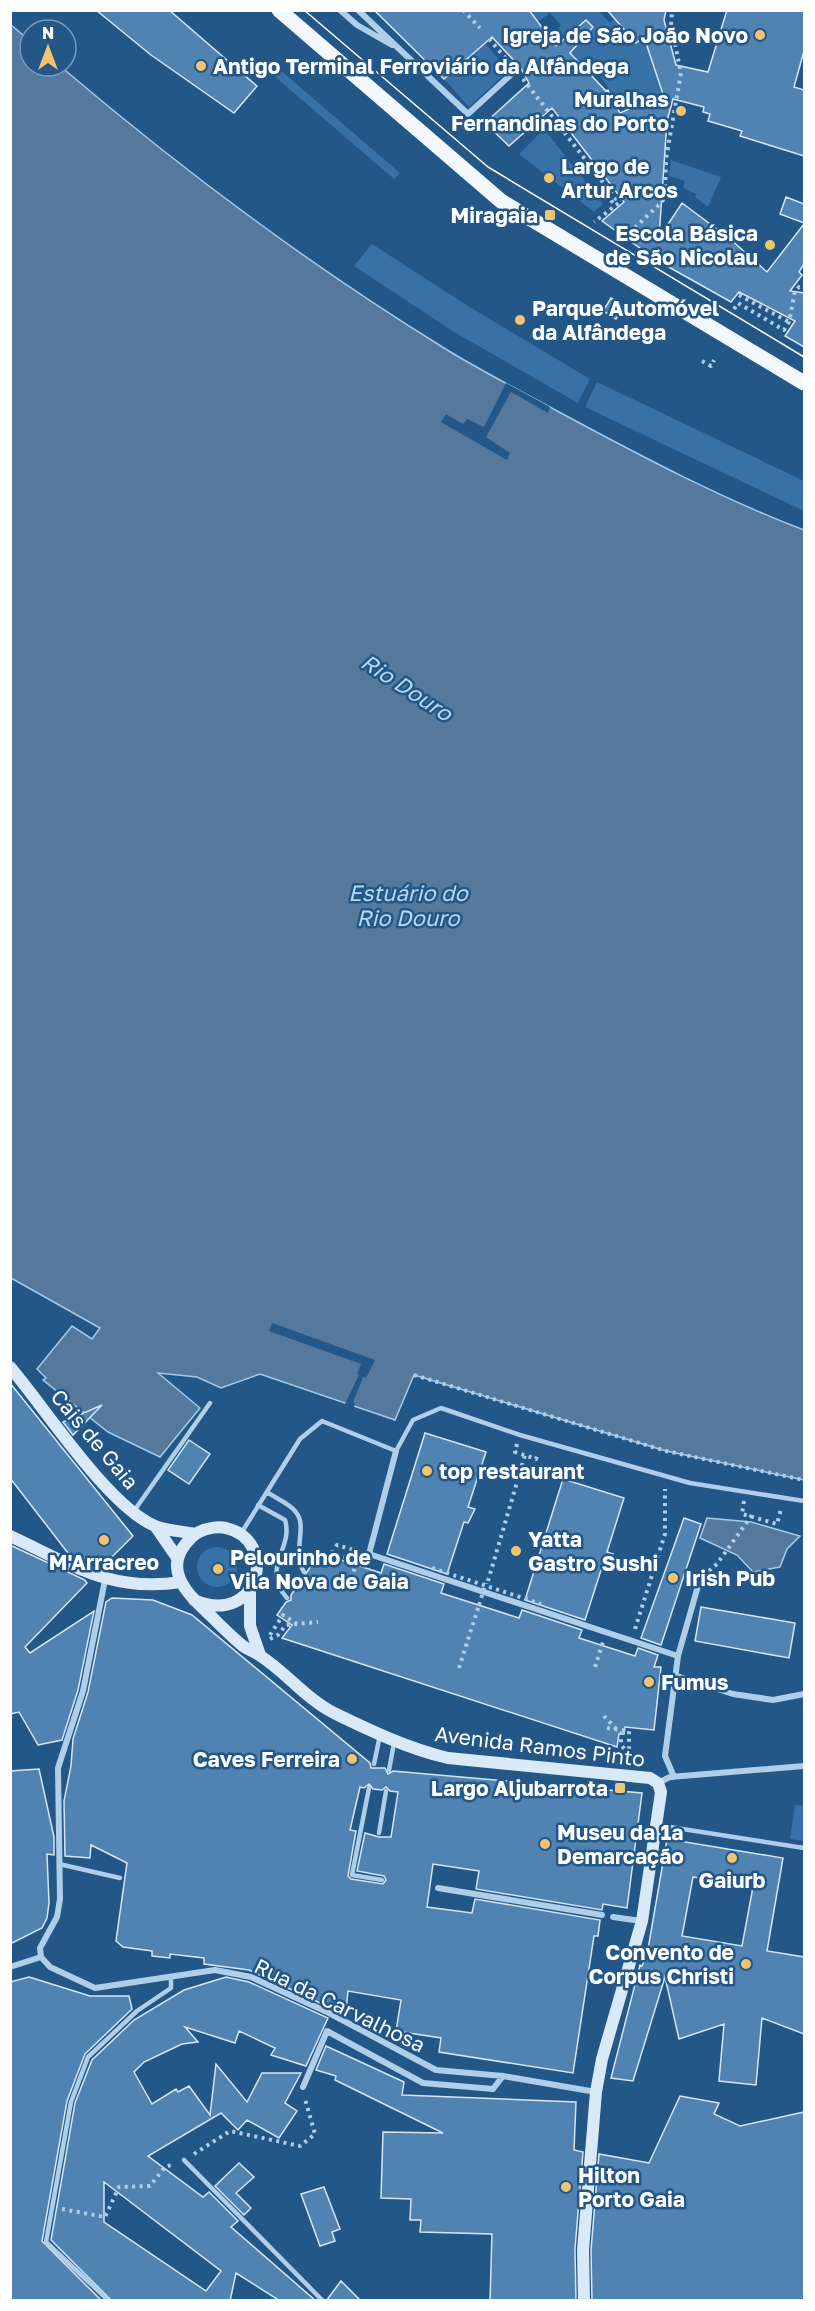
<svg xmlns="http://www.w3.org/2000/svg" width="815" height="2311" font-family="'Golos Text',sans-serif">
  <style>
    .green { fill: #3771a5 }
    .water { fill: #55799c; stroke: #a2caeb; stroke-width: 1.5 }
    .pier { fill: #235788 }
    .building { fill: #5083b2; stroke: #d3e6f7; stroke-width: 1.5; fill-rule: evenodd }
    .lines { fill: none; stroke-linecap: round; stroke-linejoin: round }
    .path { stroke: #aeceea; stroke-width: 4; stroke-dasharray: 3 4.5; stroke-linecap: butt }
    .lane { stroke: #aeceea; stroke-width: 4.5 }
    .street { stroke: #aeceea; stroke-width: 6 }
    .secondary { stroke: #d9e9f8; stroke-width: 12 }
    .primary { stroke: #f2f8fe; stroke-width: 15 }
    .tram { stroke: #fff; stroke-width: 1.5 }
    .path-bridge { stroke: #aeceea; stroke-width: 4; stroke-dasharray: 3 4.5; stroke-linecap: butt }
    .poi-dot { fill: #f5c471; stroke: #235788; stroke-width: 2 }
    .labels { text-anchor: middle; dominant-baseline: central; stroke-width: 5; stroke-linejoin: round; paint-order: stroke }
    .poi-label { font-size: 21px; font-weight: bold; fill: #fff; stroke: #235788; text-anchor: start }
    .street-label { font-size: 21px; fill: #fff; stroke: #235788 }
    .water-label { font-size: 22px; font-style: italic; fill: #bad7f1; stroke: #235788 }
  </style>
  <rect width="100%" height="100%" fill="#235788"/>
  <path class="green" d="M529,11H599L610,23L614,19L636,43L644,37L663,94L648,101L659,119L669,121L666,133L626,113L599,74L593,77L583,66L577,70L567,57L573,49L558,28L561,25L550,13L539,21Z
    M485,43L508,71L469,107L444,79Z
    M272,63L400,173L394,179L266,69Z
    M544,129L603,204L594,212L519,154Z
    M671,160L721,177L708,207L695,197L696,194L683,188L685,181L669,176Z
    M372,244L468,306L590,379L578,403L454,332L354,266Z
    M597,382L804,481V511L585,407Z
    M197 1567a20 20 0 1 1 40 0a20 20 0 1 1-40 0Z
    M795,1805L804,1806V1841L790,1839Z"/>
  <path class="water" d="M10,24L30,41V66H60C181,169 308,264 444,348C481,371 521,391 559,412C639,455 720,498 804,530V1480L666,1451L414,1375L395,1420L260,1374L221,1388L197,1377L158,1373L200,1408L160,1457L108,1432L43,1380L46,1378L37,1369L72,1326L92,1339L100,1328L11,1278Z
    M707,1518L751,1522L800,1536L787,1549L780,1567L753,1572L737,1555L700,1538Z"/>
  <path class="pier" d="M506,383L550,407L548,413L511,392L486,437L510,453L507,460L441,422L446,414L463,424L467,419L484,427Z
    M272,1323L375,1360L366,1378L363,1377L353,1402L355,1404L353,1409L344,1406L359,1375L357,1374L361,1364L269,1331Z"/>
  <path class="building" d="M96,10H169L257,86L234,113L151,55Z
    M374,10H529L556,46L586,20L593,27L570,53L606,91L608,90L620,113L663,94L644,37L636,43L607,10H666L664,20L676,65L708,72L727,10H804V51L794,87L804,90V156L740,136L742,131L708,121L710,114L703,112L704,107L673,99L667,121L659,238L682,203L729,238L767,272L804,224V264L799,272L802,275L790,291L804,293V347L785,336L795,321L739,292L731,302L658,261L602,221L624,202L552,108L509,146L485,123L529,83L520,67L492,37L444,79Z
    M786,197L804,204V223L780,214Z
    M611,298L624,306L616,319L603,311Z
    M10,1383L133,1536L104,1565L68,1553L10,1478Z
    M102,1405L73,1435L63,1422Z
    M425,1433L486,1452L468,1507L475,1509L468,1523L464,1522L447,1574L387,1554Z
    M189,1440L210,1454L189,1484L168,1470Z
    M563,1479L624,1498L607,1552L613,1554L606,1569L602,1567L585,1620L525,1600Z
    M684,1518L701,1524L661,1645L641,1638Z
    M10,1545L85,1580L87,1583L25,1647L30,1653L94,1611L78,1690L62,1740L38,1745L19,1712L10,1714Z
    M320,1553L381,1573L384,1564L444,1584L441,1593L519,1618L522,1610L582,1630L579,1638L635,1656L638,1648L658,1655L654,1667H661L654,1730L625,1727L624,1734H619L617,1747L282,1638L292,1625L277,1615L286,1602L291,1600V1595Z
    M112,1598L153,1600L192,1615L370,1763L371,1768H385L388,1774L393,1771L642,1793L627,1908L603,1904L602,1910L476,1889L479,1871L433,1864L427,1907L472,1913L475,1899L600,1920L598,1936H594L573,2073L439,2052L441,2038L396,2031L401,2000L348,1991L346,2011L334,2006L333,2009L249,1970L204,1964V1958L170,1954V1958L152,1956V1951L123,1947L116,1941L127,1863L91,1845L90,1858L65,1856L64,1801L71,1766L73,1739L88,1692L106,1602ZM369,1784L373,1789L382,1790L386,1787L390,1791L398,1792L391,1837H379L365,1833L357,1871L384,1876L386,1880L383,1884L351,1879L348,1876L356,1831L350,1830L360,1787L364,1788Z
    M701,1607L795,1623L789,1658L695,1641Z
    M39,1769L54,1837V1855L47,1854L49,1903L47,1918L42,1928L10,1944V1771Z
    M667,1839L783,1858L767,1951L804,1957V2034L762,2018L756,2085L719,2081L724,2024L679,2039L665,1977L633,2081L611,2078L640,1965L642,1966L647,1955ZM693,1877L753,1887L742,1946L682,1936Z
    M29,1977L90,1996H129L132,2009L85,2054L67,2101L42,2241L102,2301H10V1982Z
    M226,1977L249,1982L328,2018L306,2066L271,2055L275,2048L239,2031L235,2043L185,2027L198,2042L182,2044L144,2062L134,2072L152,2104L176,2089L178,2092L189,2086L210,2115L216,2064L247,2102L262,2073H301L285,2103L297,2111L279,2138L247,2120L238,2130L221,2113L148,2156L203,2197L209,2192L238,2221L231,2227L316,2301H280L236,2273L230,2301H112L51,2240L75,2103L92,2060L134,2020L184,1990ZM104,2182L221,2271L206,2291L104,2222Z
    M326,2046L404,2082L402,2095L576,2102L574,2150L583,2152L575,2249L576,2301H490L492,2234L420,2232L421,2220H410L411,2199L381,2198L383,2132L443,2133L335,2080L336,2076L316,2070Z
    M680,2096L719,2103L714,2114L740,2126L804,2112V2301H592L591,2250L599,2154L649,2163Z
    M239,2163L254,2177L236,2193L251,2208L244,2215L215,2186Z
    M324,2187L340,2229L332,2232L335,2241L320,2246L301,2194Z
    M341,2281L361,2301H326Z"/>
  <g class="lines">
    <path class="path" d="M463,10L480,28
      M489,39L509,62
      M523,79L619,203L594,222
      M548,117L555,125
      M462,125L472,135
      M607,194L613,203
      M624,238L662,202L665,195L666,159L681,73L671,25L672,10
      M739,295L789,322
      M734,309L738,303L784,330L789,322L795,291L799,287L804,288
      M702,361L711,366L714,360
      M414,1375L666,1451L804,1480
      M517,1444L515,1452L536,1459L538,1453
      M744,1501L742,1514L777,1524L781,1509
      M709,1571L717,1564L752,1515
      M488,1581L525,1455
      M349,1586L357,1561L332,1553L337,1545L357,1551
      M635,1629L665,1534V1489
      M270,1635L283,1615L300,1626
      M270,1639L278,1635L286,1625L318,1622
      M595,1667L603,1642
      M459,1668L479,1605
      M604,1716L621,1734V1745L628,1753
      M607,1728L629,1731V1761
      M194,2154L230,2131L300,2146L315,2134L305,2099
      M62,2209L105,2217L119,2187L150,2186L165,2167L174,2164"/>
    <path class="lane" d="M267,1492C275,1498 289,1503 295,1511C309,1526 291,1551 304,1572
      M258,1505L285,1520C294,1548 260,1569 287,1598
      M134,1511L210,1403
      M240,1535L300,1439L322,1421L396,1451L413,1420L441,1408L520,1435L690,1483L804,1501
      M374,1764L380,1735
      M389,1770L394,1743
      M369,1788L352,1875L382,1880
      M657,1825L804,1848
      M379,1833L386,1791
      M59,1864L120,1878
      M184,2160L322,2300
      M108,2300L46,2242L71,2102L88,2057L137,2011L171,1988V1976"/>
    <path class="street" d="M340,10L357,25L392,45
      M358,10L468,114L516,70
      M396,1451L369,1554L678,1656L665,1756L674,1777
      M678,1656L700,1579
      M677,1676L733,1694L773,1700L804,1694
      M658,1783L670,1777L804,1766
      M438,1888L602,1915
      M613,1917L641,1921
      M41,1957L50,1967L95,1988L215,1970L251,1977L329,2013L436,2070L503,2076L596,2092
      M41,1957L40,1948L57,1917L60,1899L58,1768L83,1691L105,1580
      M10,1967L41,1957
      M303,2087L327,2031L423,2083L493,2089L503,2076"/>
    <path class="secondary" d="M10,1367C46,1409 107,1505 155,1526C166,1531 183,1531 195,1534
      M156,1527L178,1559
      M10,1536C71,1564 111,1593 181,1582
      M250,1590V1626L260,1655
      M194,1600C258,1628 281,1541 226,1528C215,1526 200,1529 192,1537C158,1569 189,1595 213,1618C223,1628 233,1638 243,1646C248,1650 254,1651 259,1655C286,1672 305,1698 334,1713C371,1731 409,1749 448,1758L650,1778L658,1783L661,1792L642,1921L602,2059L596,2092L583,2250L584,2300"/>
    <path class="primary" d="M279,10L501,201L804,383"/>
    <path class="tram" d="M304,10L488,167L804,357"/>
    <path class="path-bridge" d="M432,1568L541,1604
      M479,1605L486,1583"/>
  </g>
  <g class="poi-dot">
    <circle cx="760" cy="35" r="6"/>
    <circle cx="201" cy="66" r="6"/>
    <circle cx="681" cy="111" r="6"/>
    <circle cx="549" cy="178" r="6"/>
    <rect x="544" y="209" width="12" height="12" rx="3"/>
    <circle cx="770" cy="245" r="6"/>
    <circle cx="520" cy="320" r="6"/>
    <circle cx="427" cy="1471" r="6"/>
    <circle cx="104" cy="1540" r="6"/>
    <circle cx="516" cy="1551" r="6"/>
    <circle cx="218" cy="1569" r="6"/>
    <circle cx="673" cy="1578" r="6"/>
    <circle cx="649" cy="1682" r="6"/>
    <circle cx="352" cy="1759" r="6"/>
    <rect x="614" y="1782" width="12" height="12" rx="3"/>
    <circle cx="545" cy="1844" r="6"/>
    <circle cx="732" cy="1858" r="6"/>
    <circle cx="746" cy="1964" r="6"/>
    <circle cx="566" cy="2187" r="6"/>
  </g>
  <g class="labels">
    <g class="poi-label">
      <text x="748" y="35" text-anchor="end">Igreja de São João Novo</text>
      <text x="213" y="66">Antigo Terminal Ferroviário da Alfândega</text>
      <text x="669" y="99" text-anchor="end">Muralhas<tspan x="669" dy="24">Fernandinas do Porto</tspan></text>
      <text x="561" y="166">Largo de<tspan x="561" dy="24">Artur Arcos</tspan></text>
      <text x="538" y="215" text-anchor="end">Miragaia</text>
      <text x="758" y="233" text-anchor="end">Escola Básica<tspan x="758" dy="24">de São Nicolau</tspan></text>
      <text x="532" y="308">Parque Automóvel<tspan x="532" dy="24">da Alfândega</tspan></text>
      <text x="439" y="1471">top restaurant</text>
      <text x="528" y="1539">Yatta<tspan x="528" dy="24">Gastro Sushi</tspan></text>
      <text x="230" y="1557">Pelourinho de<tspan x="230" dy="24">Vila Nova de Gaia</tspan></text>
      <text x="104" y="1562" text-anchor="middle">M'Arracreo</text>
      <text x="685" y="1578">Irish Pub</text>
      <text x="661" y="1682">Fumus</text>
      <text x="340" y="1759" text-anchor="end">Caves Ferreira</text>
      <text x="608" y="1788" text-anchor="end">Largo Aljubarrota</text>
      <text x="557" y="1832">Museu da 1ª<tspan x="557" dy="24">Demarcação</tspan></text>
      <text x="732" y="1880" text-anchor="middle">Gaiurb</text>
      <text x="734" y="1952" text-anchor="end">Convento de<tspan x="734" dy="24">Corpus Christi</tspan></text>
      <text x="578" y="2175">Hilton<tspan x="578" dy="24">Porto Gaia</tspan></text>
    </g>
    <g class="street-label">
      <text transform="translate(95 1439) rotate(50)">Cais de Gaia</text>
      <text transform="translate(540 1746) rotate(7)">Avenida Ramos Pinto</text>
      <text transform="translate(340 2005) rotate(26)">Rua da Carvalhosa</text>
    </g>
    <g class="water-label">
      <text transform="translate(407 687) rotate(33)">Rio Douro</text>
      <text x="408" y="892">Estuário do<tspan x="408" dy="25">Rio Douro</tspan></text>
    </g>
  </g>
  <rect width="815" height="2311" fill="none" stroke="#ffffff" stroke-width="24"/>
  <g transform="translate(48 48)"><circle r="28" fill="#235788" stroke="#7b9ab8" stroke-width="1.5"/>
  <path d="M0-4.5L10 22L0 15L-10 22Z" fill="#f5c471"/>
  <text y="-9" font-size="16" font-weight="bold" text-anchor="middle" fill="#ffffff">N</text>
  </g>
</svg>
